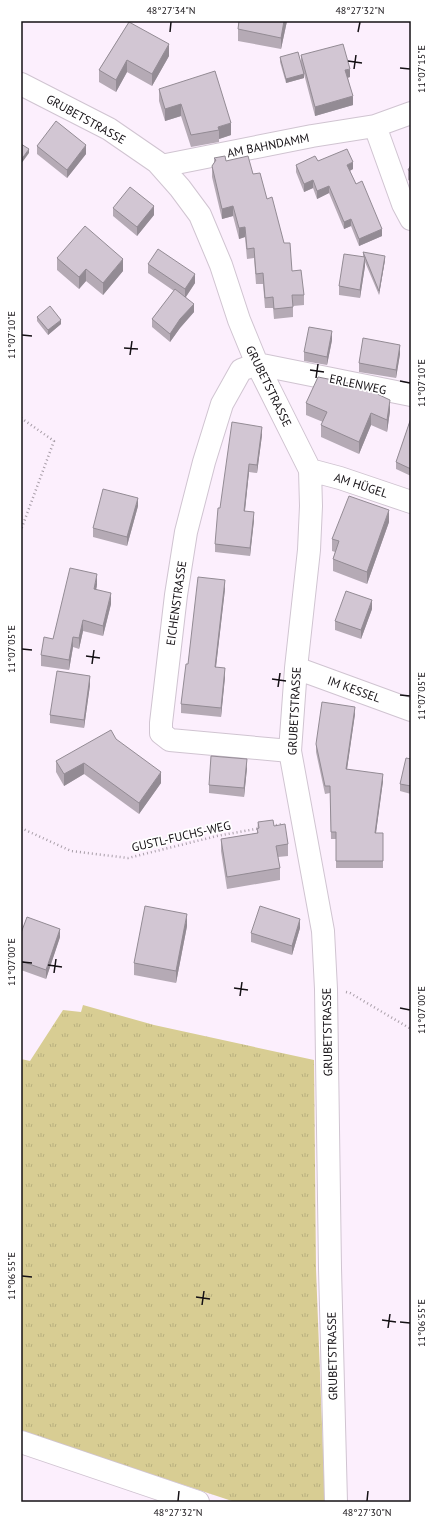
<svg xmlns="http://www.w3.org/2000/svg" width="432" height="1523" font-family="'PT Sans',sans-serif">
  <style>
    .grass { fill: url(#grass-tufts) }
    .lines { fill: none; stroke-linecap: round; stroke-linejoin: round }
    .minor-casing { stroke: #d0c4d1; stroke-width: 24 }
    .path { stroke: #a89ea8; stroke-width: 2.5; stroke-dasharray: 1 3; stroke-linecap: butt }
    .minor { stroke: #fff; stroke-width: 22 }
    .wall { fill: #b5aab5 }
    .shaded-wall { fill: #938b94 }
    .building { fill: #d2c6d3; stroke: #938b94 }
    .ticks { fill: none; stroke: #151115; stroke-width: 1.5 }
    .labels { text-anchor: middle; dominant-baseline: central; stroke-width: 3.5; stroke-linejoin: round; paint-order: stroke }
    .street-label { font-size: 12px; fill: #151115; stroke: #fff }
    .neatline { fill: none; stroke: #151115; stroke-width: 1.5 }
    .ticks-label { font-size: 10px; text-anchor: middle; fill: #151115 }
  </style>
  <defs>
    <pattern id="grass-tufts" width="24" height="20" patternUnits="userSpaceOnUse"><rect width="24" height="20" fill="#d8cd93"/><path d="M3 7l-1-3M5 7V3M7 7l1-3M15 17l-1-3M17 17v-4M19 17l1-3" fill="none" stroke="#b8af7e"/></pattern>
  </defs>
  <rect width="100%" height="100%" fill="#fceffd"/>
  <path class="grass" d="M83,1005L154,1025L314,1060L316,1269L325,1502H235L21,1431V1059L30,1061L63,1010L81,1012Z"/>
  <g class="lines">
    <g class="minor-casing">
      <path id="minor" d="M21,84L109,129L157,162L180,188L200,215L221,265L239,320L257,364L310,470L311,506L309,550L296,668L290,751L323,931L326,989L330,1268L336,1502
        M375,126L403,204L411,219
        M161,166L312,136L375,126L411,113
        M310,470L340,478L411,502
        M296,668L411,710
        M290,751L170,740L161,733V723L176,595L186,532L204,462L222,404L241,370L257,364L411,395
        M21,1442L198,1502"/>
    </g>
    <path class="path" d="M21,418L54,441L21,530
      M272,826L282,824
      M21,828L71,851L128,858L217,836L261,828
      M346,992L350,993L411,1029"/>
    <use href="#minor" class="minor"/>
  </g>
  <path class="wall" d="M239,21H287L281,49L238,41V29Z
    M129,22L169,56L152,86L127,72L116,92L99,82V70Z
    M301,55L350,77L348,78L353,105L315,116L304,74V78L286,83L280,62V57L301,63Z
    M159,89L231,135L219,139V142L191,147L181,116L165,121L159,101Z
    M37,146L86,154L67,178L37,154Z
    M214,158L226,161L253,174L267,199L292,271L304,295V305L293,306V317L274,319L273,308H265L263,284H256L254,258L247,259L245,237L239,239L233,216L222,219L212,177V166L214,163Z
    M318,161L353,169L350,171L356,184L382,236L359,246L351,226L344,229L329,193L317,199L313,188L304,192L296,172V165Z
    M411,165V181L408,180V170Z
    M113,208L154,215L137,236L113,216Z
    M363,252L385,260L379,295L365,262V266L360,298L339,295V286L363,257Z
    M57,258L123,271L103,295L86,281L79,289L57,270Z
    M148,264L195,283L186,297L194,312L180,328L170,342L152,327V319L174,291L148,273Z
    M37,317L61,324L48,335L37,321Z
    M332,340L327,365L304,361V352Z
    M400,354L396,378L359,372V363Z
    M306,403L390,411L387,432L371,425L359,454L321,437V425L323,422L306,415Z
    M411,418V476L396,469V462Z
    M262,435L257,473L249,472L245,511L254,520L250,556L215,552V544L220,508Z
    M138,506L127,546L93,537V528Z
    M389,522L367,584L333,571V559L335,552L332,551V539Z
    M411,568V582H410Z
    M97,585L96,590L111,604L103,636L83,631L79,649L73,647L69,670L41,666V655Z
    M225,589L216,667L225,677L221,717L181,713V704L188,664Z
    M372,609L361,639L335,630V621Z
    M90,685L84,728L50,723V715Z
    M355,714L347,769L383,781L376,833H383V868H336V839H331L330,793L325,794L316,752V744Z
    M116,739L161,783L139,814L84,774L64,786L56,772V761Z
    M411,759V794L400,791V784Z
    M247,768L244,797L209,793V785Z
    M258,822L274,826L288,844V856L278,857L280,868V880L227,889L221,851V839L257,833Z
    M187,926L176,983L134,975V963Z
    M300,928L292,955L251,942V933Z
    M21,933L60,937L46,979L21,970Z"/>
  <path class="shaded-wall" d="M284,21H287L281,49V38Z
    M169,44V56L152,86V74Z
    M127,60V72L116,92V80Z
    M350,69V77L345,78V70Z
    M304,74V78L286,83V79Z
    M353,96V105L315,116V107Z
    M181,104V116L165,121V109Z
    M231,123V135L219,139V130L218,127Z
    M86,145V154L67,178V170Z
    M29,149V153L21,164V160Z
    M353,162V169L347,172V165Z
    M313,180V188L304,192V184Z
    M329,186V193L317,199V191Z
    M154,206V215L137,236V227Z
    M233,206V216L222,219V209Z
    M351,219V226L344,229V222Z
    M245,227V237L239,239V228Z
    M382,229V236L359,246V239Z
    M385,256V260L379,295V291Z
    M365,257V266L360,298V290Z
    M123,259V271L103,295V283Z
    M86,269V281L79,289V277Z
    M195,274V283L185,298V289Z
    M194,304V312L180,328L170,342V334L180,319Z
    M61,320V324L48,335V330Z
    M332,331V340L327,365V357Z
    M400,345V354L396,378V370Z
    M390,400V411L387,432V420Z
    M371,413V425L359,454V442Z
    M262,427V435L257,473V465Z
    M249,464V472L244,519V511Z
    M138,498V506L127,546V537Z
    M389,510V522L367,584V572Z
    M254,512V520L250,556V548Z
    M97,574V585L94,599V589Z
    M225,580V589L215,675V667Z
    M111,593V604L103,636V626Z
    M372,600V609L361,639V630Z
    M83,620V631L79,649V638Z
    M73,637V647L69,670V660Z
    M225,668V677L221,717V708Z
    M90,676V685L84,728V720Z
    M355,707V714L346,776V769Z
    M247,759V768L244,797V788Z
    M84,763V774L64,786V774Z
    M161,772V783L139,814V803Z
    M383,774V781L375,840V833Z
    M187,914V926L176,983V971Z
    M300,919V928L292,955V946Z
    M60,929V937L46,979V970Z"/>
  <path class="building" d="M239,21H284L281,38L238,29Z
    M129,22L169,44L152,74L127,60L116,80L99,70Z
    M343,44L350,69L345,70L353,96L315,107L301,55Z
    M298,52L304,74L286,79L280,57Z
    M215,71L231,123L218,127L219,130L191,135L181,104L165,109L159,89Z
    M56,121L86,145L67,170L37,146Z
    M21,144L29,149L21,160Z
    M347,149L353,162L347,165L356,184L362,181L382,229L359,239L351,219L344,222L329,186L317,191L313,180L304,184L296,165L315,156L318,161Z
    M225,156L226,161L248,156L253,174L260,173L267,199L272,197L284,243H290L292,271L301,270L304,295H292L293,307L274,309L273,297L265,298L263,273L256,274L254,248L247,249L245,227L239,228L233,206L222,209L212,166L216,160L214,158Z
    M411,165V172L408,170Z
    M130,187L154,206L137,227L113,208Z
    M85,226L123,259L103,283L86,269L79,277L57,258Z
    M158,249L195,274L185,289L148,264Z
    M363,252L385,256L379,291Z
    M344,254L365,257L360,290L339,286Z
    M175,289L194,304L180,319L170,334L152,319Z
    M50,306L61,320L48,330L37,317Z
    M309,327L332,331L327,357L304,352Z
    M363,338L400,345L396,370L359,363Z
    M318,377L358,385L390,400L387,420L371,413L359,442L321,425L327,412L306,403Z
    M411,418V469L396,462Z
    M232,422L262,427L257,465L249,464L244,511L254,512L250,548L215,544L218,508H220Z
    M103,489L138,498L127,537L93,528Z
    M349,496L389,510L367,572L333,559L339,541L332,539Z
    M70,568L97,574L94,589L111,593L103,626L83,620L79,638L73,637L69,660L41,655L44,637L53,639Z
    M198,577L225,580L215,667L225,668L221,708L181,704L186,664H188Z
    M346,591L372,600L361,630L335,621Z
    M57,671L90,676L84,720L50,715Z
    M322,702L355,707L346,769L383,774L375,833H383V861H336V832H331L330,786H325L316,744Z
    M111,730L116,739L161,772L139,803L84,763L64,774L56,761Z
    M211,756L247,759L244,788L209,785Z
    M406,758L411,759V786L400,784Z
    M273,820L274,826L285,824L288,844L276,846L280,868L227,877L221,839L258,833L257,829L259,828L258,822Z
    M145,906L187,914L176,971L134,963Z
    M260,906L300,919L292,946L251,933Z
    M27,917L60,929L46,970L21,961V933Z"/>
  <path class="ticks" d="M170,32L171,22M358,32L360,22M348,61L362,63M400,68L410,69M354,69L356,55M22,335L32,336M124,348L138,349M130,355L132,341M310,370L324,372M316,378L318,364M400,381L410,383M22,649L32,650M86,656L100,658M92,664L94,650M272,679L286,681M278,687L280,673M400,695L410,696M22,962L32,963M48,965L62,967M54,973L56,959M234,988L248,990M240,996L242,982M400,1008L410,1010M22,1276L32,1277M196,1297L210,1299M202,1305L204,1291M382,1320L396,1322M400,1322L410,1323M388,1328L390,1314M178,1501L179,1491M367,1501L368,1491"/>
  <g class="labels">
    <g class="street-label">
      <text transform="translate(86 119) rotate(29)">GRUBETSTRASSE</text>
      <text transform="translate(268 145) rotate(-11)">AM BAHNDAMM</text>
      <text transform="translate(358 384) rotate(12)">ERLENWEG</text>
      <text transform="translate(269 386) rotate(64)">GRUBETSTRASSE</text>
      <text transform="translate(361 485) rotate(18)">AM HÜGEL</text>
      <text transform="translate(176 603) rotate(-82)">EICHENSTRASSE</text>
      <text transform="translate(354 689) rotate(20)">IM KESSEL</text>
      <text transform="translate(294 711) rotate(-87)">GRUBETSTRASSE</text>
      <text transform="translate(181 836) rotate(-13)">GUSTL-FUCHS-WEG</text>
      <text transform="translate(327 1032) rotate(-91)">GRUBETSTRASSE</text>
      <text transform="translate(332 1356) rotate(-91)">GRUBETSTRASSE</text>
    </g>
  </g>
  <rect width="432" height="1523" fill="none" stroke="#ffffff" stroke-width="44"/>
  <rect x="22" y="22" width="388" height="1479" class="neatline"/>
  <g class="ticks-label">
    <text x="171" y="14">48°27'34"N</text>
    <text x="360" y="14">48°27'32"N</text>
    <text transform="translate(421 69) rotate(-90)" y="4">11°07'15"E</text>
    <text transform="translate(11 335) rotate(-90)" y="4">11°07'10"E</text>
    <text transform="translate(421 383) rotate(-90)" y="4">11°07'10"E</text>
    <text transform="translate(11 649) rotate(-90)" y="4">11°07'05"E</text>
    <text transform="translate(421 696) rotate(-90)" y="4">11°07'05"E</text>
    <text transform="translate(11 962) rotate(-90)" y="4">11°07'00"E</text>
    <text transform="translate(421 1010) rotate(-90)" y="4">11°07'00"E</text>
    <text transform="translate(11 1276) rotate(-90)" y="4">11°06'55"E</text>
    <text transform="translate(421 1323) rotate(-90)" y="4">11°06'55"E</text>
    <text x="178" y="1516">48°27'32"N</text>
    <text x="367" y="1516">48°27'30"N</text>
  </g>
</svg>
